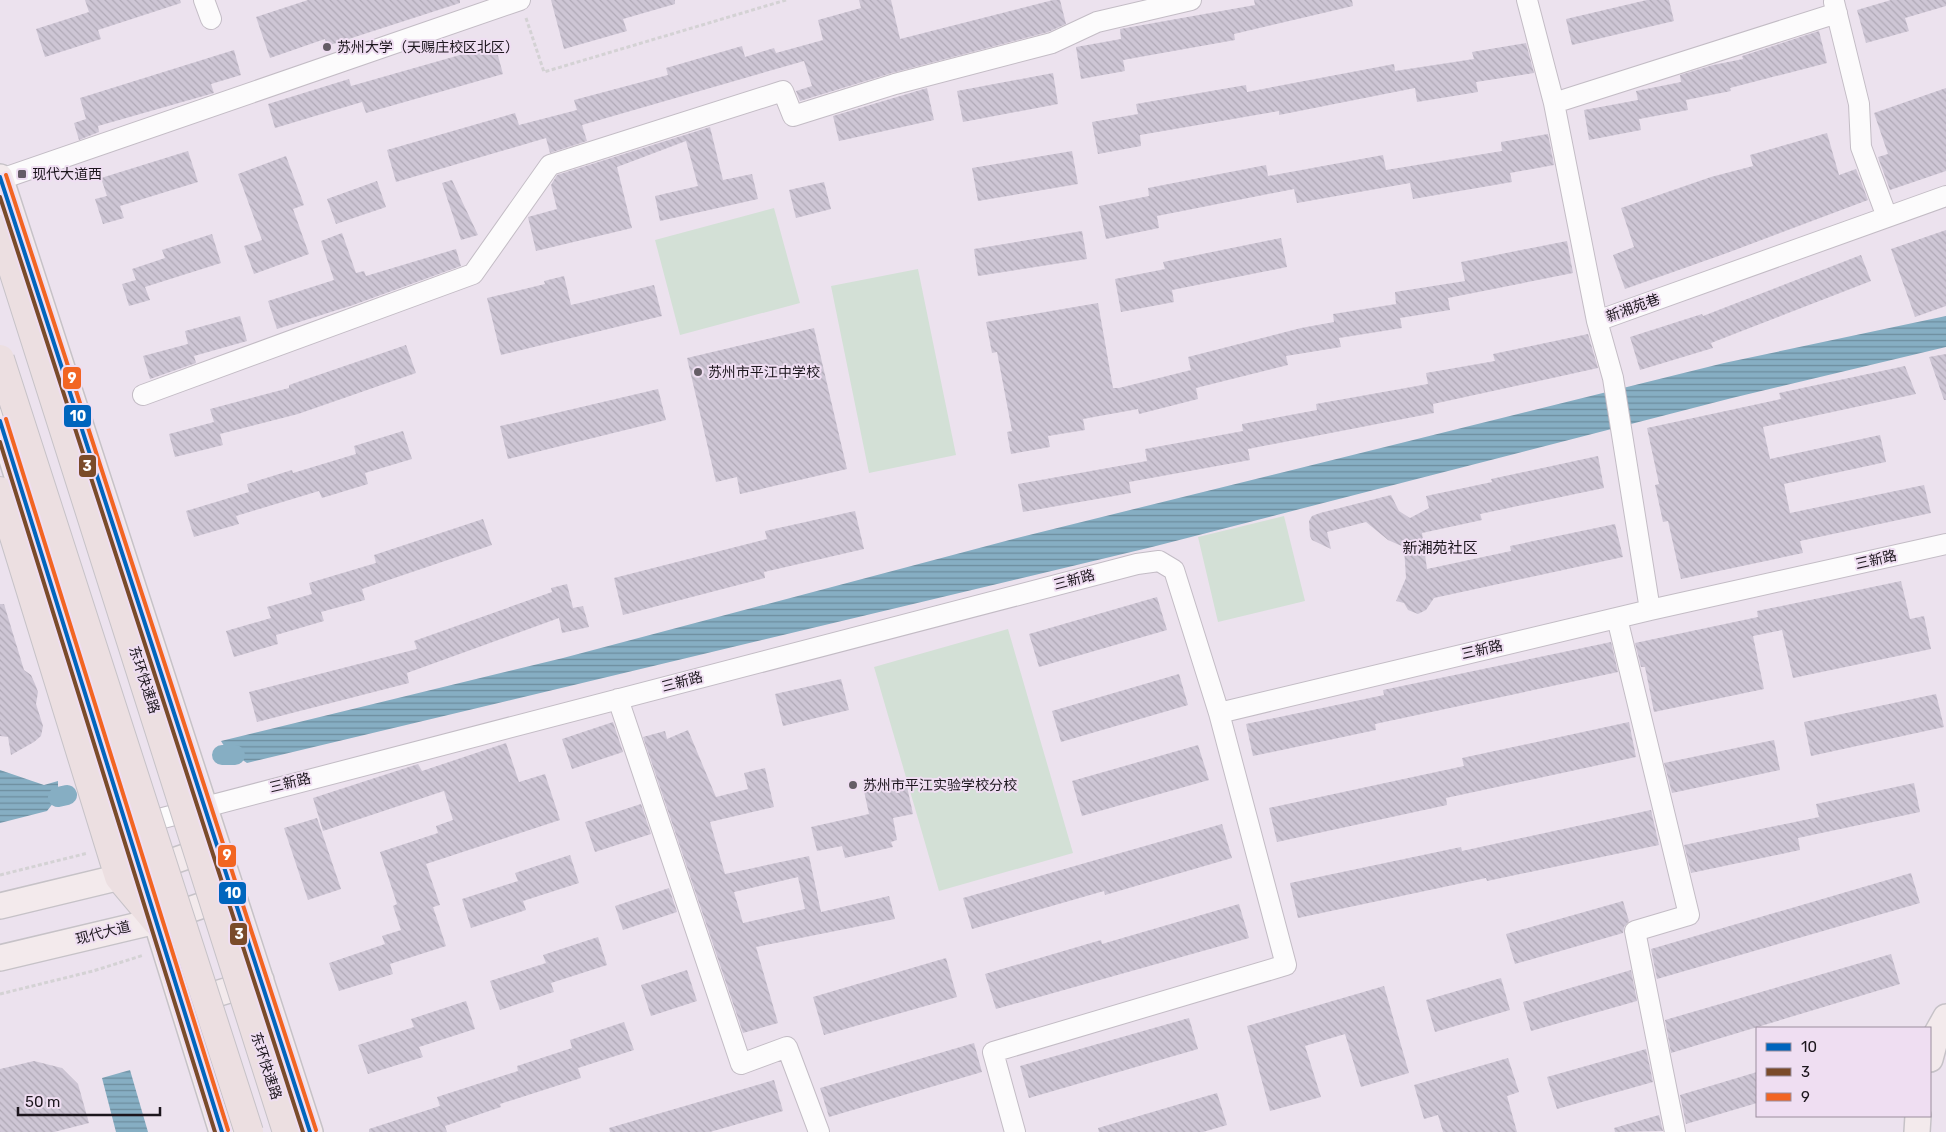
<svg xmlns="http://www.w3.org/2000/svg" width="1946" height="1132" font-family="Rubik,'Noto Sans SC',sans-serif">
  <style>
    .green { fill: #d3e0d6 }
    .water { fill: url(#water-rules) }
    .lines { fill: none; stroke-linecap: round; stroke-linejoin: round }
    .canal { stroke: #86aec3; stroke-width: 20 }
    .building { fill: url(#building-back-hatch); fill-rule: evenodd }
    .minor-casing { stroke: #c3bcc5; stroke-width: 22 }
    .major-casing { stroke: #c6c2c7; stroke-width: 28 }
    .highway-casing { stroke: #c6c2c7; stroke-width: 30 }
    .path { stroke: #d4d2d4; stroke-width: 3; stroke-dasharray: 4 2.5; stroke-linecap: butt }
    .minor { stroke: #fcfbfc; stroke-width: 20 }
    .major { stroke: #f3eaec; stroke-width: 25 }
    .highway { stroke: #ecdfe1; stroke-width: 28 }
    .highway-bridge-casing { stroke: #c6c2c7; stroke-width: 30; stroke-linecap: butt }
    .highway-bridge { stroke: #ecdfe1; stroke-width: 28 }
    .bus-1-casing { stroke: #efdef2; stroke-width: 8 }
    .bus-2-casing { stroke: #efdef2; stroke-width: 8 }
    .bus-3-casing { stroke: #efdef2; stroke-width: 8 }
    .bus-1 { stroke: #0065bd; stroke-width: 4 }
    .bus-2 { stroke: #7a4b2a; stroke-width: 4 }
    .bus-3 { stroke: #f26522; stroke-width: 4 }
    .poi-dot { fill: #655d66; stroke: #efdef2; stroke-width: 2 }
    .labels { text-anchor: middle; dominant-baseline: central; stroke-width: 4; stroke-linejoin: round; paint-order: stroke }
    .poi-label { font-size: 14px; fill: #1c161d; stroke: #efdef2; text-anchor: start }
    .street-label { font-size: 14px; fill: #1c161d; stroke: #efdef2 }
    .neighbourhood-label { font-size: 15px; fill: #1c161d; stroke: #efdef2 }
    .line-badge { stroke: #efdef2; stroke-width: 2 }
    .badge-label { font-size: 14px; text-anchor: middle; font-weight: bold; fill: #fff }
  </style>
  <defs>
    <pattern id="water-rules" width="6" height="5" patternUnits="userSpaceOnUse" patternTransform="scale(1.25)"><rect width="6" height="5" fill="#86aec3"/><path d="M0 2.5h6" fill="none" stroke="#6d8d9e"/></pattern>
    <pattern id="building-back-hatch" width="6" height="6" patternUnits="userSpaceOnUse" patternTransform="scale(1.25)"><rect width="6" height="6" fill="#cec6d5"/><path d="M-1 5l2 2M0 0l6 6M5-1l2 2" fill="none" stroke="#b0a9b6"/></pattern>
  </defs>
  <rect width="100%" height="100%" fill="#ece2ee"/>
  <path class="green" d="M774,208L800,303L680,335L655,240Z
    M918,269L956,455L869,473L831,286Z
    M1284,516L1305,601L1218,622L1198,537Z
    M1008,629L1073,853L939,891L874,667Z"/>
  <path class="water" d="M1946,316V347L1732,398L1152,547L247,763L226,749L221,741L563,658L1017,538L1724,363Z
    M0,770L44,785L58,781V797L47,811L0,823Z
    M130,1070L148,1132H116L102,1078Z"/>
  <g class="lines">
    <path class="canal" d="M222,755H235
      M58,797L67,795"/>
  </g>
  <path class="building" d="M85,0H180L181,3L98,30L101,39L45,57L36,29L89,12Z
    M308,0H460V3L327,46L325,39L270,58L256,17Z
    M551,0H675V4L623,19L627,31L564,49Z
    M859,0H891L900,39L1053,0H1060L1066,24L1048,32L892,73L800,101L796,91L812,86L804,61L582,125L587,141L550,153L546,138L396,182L387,150L515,113L519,125L577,110L574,100L668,75L666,68L742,46L745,57L774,48L776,53L823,40L818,20L861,8Z
    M1254,0H1352L1353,6L1234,34L1235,40L1123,60L1125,71L1081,79L1076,47L1121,39L1120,29L1255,5Z
    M1647,0H1669L1674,21L1572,45L1566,19Z
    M1891,0H1946V6L1905,18L1909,31L1866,43L1857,10Z
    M1819,31L1827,63L1730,88L1731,91L1686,100L1688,110L1639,119L1641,130L1589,140L1584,110L1638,100L1636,91L1681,82L1680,75L1713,65L1743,59L1742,56Z
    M1526,43L1534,73L1476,82L1478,92L1417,102L1415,88L1279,115V111L1140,135L1141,146L1098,154L1092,122L1138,114L1136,104L1246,85L1247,92L1394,64L1395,71L1474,59L1472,52Z
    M495,45L503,74L366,113L362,102L275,128L268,104L349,79L351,86Z
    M234,50L241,75L211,84L214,93L98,126L99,132L79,140L74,123L86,119L80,98Z
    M1053,73L1058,104L963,122L957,91Z
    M927,88L934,120L839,141L833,116Z
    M1946,88V171L1890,190L1879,160L1878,157L1888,154L1874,113Z
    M710,127L723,180L752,174L758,199L660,221L655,196L698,186L686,141L617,167L632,228L536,251L528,217L557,209L551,185L557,175Z
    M1827,133L1839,175L1856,169L1868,200L1727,253L1625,289L1613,255L1634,247L1621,208L1711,177L1753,166L1750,155Z
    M1548,134L1554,165L1510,173L1512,182L1413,199L1410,183L1297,203L1294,189L1157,216L1159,228L1106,239L1099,206L1149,196L1148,188L1266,165L1268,176L1383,155L1386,170L1502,151L1501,142Z
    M188,151L198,182L120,206L124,218L103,224L95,199L107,196L101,178Z
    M1072,151L1078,184L978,201L972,168Z
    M286,156L304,205L293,209L309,254L254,274L244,246L262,240L238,174Z
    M452,180L478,235L461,240L442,183Z
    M377,181L386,207L336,224L327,199Z
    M824,182L831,209L796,218L789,190Z
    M1946,230V306L1915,317L1891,249Z
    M1082,231L1087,259L978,276L974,249Z
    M342,233L356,273L364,271L366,276L456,249L461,266L353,305L277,329L268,301L334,280L321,241Z
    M212,234L221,263L145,287L150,300L129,306L122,284L136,280L132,269L165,258L162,250Z
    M1281,238L1287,267L1172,290L1174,302L1121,312L1115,279L1165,269L1163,262Z
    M1567,241L1573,273L1448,298L1450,310L1400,318L1402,328L1339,338L1341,347L1286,356L1288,365L1196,388L1198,399L1139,414L1138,409L1083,419L1085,430L1048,436L1050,447L1011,454L1007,432L1012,431L997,352L992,353L986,322L1098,303L1113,388H1119L1191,370L1188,357L1301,328L1334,322L1333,314L1396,304L1395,292L1465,281L1461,262Z
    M1861,255L1871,281L1711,343L1713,348L1640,370L1630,337L1702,314L1703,316Z
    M564,276L571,305L654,285L662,316L501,355L487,298L545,284L544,281Z
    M240,316L247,341L194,356L196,363L150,379L143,356L188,344L185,331Z
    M814,328L847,469L740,494L737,477L716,482L687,358Z
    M1588,334L1598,368L1433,404L1434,413L1248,449L1250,460L1129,482L1131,493L1023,512L1018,484L1147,461L1145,449L1243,431L1242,424L1317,410L1316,404L1428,384L1426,373L1495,361L1493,354Z
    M406,345L416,373L298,414L220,434L223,445L175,457L169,434L214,422L210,409L289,388V385Z
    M1946,354V400H1944L1929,357Z
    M1905,366L1916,394L1763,427L1770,459L1880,435L1886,462L1784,484L1790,513L1924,485L1931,513L1800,541L1803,553L1681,579L1668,521L1663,522L1655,485L1659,484L1647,428L1781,399L1779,393Z
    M658,389L666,420L508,459L500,426Z
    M403,431L412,459L365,473L368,484L322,498L319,491L236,516L239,524L194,537L186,511L249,492L247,484L292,470L293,473L356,454L354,446Z
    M1598,456L1604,488L1480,514L1482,520L1422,533L1427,569L1511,551L1510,546L1615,524L1623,557L1434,598L1426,610L1418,614L1408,610L1404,603L1396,601L1406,578L1404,547L1388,540L1366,522L1327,532L1331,549L1312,540L1310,536L1309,521L1312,516L1320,513L1391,495L1399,511L1410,518L1429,508L1426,496L1492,482L1491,479Z
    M855,511L864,549L764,572L765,578L623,615L614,578L767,539L765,531Z
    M483,519L492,545L362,589L365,600L321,612L324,621L276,635L278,644L234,657L226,631L271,618L267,607L312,594L309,583L376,563L374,555Z
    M1901,581L1910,619L1924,616L1931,649L1793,678L1782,630L1753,636L1764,689L1654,712L1645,667H1641L1635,643L1758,617L1757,611Z
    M567,584L573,608L583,606L589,627L562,633L559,618L407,673L409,683L257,722L249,692L417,649L414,641L552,592L551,588Z
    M1157,597L1167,630L1039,667L1029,634Z
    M0,604H4L24,670L31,675L35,684L38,692L36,704L43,726L41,736L34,742L11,755L8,737L0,736Z
    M1611,642L1618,672L1375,724L1376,730L1253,756L1246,724L1384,695L1383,690Z
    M1179,674L1188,705L1061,742L1052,711Z
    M841,679L849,710L783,726L775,694Z
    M1936,694L1944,727L1811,756L1804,722Z
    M613,722L623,752L572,769L562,739Z
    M1629,722L1636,757L1446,798L1447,805L1277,842L1269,808L1464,766L1462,758Z
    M688,730L716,797L748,789L744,773L765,768L774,807L710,822L725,874L809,856L821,912L889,896L895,919L756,947L778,1023L743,1033L643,737L665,731L667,739ZM798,877L805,909L743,923L734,892Z
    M1774,740L1780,770L1672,793L1664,763Z
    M506,743L519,782L545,774L560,820L426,864L440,905L433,907L446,946L390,964L393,974L339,991L329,963L385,944L382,936L401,930L393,906L397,904L380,852L438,833L436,826L453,820L444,791L323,831L313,798L418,764L422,771Z
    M1198,745L1209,780L1082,816L1072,781Z
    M906,782L913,814L893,818L897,840L891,842L893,847L845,858L842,846L817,851L811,827L869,814L864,791Z
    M1914,783L1920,812L1798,838L1800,850L1691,873L1684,845L1819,817L1816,804Z
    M641,804L651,834L595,852L585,822Z
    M1651,810L1659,845L1487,881L1486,878L1298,918L1290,883L1461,847L1462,851Z
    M317,818L341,889L308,900L284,828Z
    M1222,824L1232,858L1105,895L1104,891L972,929L963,898Z
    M570,855L579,883L523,901L526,910L471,928L462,899L518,881L515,873Z
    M1911,873L1920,903L1657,979L1651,949Z
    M669,888L677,912L623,930L615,906Z
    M1623,901L1629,921L1624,927L1623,933L1515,964L1506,934Z
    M1239,904L1249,938L996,1009L985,974L1101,940L1102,944Z
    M598,937L607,965L551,983L554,992L500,1010L490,981L546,963L543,955Z
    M1891,954L1900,984L1671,1053L1665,1020Z
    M946,958L957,997L824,1035L813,997Z
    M687,970L697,1001L651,1016L641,985Z
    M1631,970L1637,1001L1531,1031L1523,1002Z
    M1501,978L1510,1010L1435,1032L1426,1000Z
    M1384,986L1409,1073L1361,1087L1345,1034L1305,1046L1321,1097L1270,1111L1247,1026Z
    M466,1001L475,1029L419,1047L423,1057L368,1074L358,1045L414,1027L411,1019Z
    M1189,1018L1198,1049L1029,1098L1020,1066Z
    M624,1022L634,1050L578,1068L581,1078L500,1104L501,1107L445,1126L447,1132H369V1129L440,1106L437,1097L518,1071L517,1066L572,1048L570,1040Z
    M974,1043L982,1072L829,1117L820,1088Z
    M1646,1049L1653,1082L1557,1109L1547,1077Z
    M1508,1058L1519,1092L1507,1096L1517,1132H1443L1438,1115L1424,1119L1414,1085Z
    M34,1061L62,1068L78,1084L89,1123L54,1132H0V1069Z
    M1757,1072V1103L1686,1124L1680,1095Z
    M774,1080L783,1111L710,1132H610L609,1128Z
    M1217,1093L1227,1125L1203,1132H1099L1098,1128Z
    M1659,1115L1663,1131L1615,1132L1614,1128Z"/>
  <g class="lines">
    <g class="minor-casing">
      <path id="minor" d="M204,0L211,19
        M1527,0L1554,103L1597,321L1613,378L1650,610
        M1834,2L1859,104L1861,147L1887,217
        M1554,103L1837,13
        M1,179L520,0
        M1597,321L1946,196
        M143,395L473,274L550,165L783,91L793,116L895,84L1052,43L1097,22L1191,0
        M1617,618L1689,915L1635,931L1675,1132
        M618,699L741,1064L787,1047L819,1132
        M1219,713L1650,610L1946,544
        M136,825L1137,564L1159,561L1174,570L1219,713L1286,965L993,1052L1015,1132"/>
    </g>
    <g class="major-casing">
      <path id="major" d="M0,177L310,1132
        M0,421L222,1132
        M0,906L141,872L217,846
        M0,958L156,921L233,895
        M187,1003L261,980
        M1930,1059L1937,1033L1946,1017
        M1917,1132L1918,1116"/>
    </g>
    <g class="highway-casing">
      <path id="highway" d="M0,491L119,877L156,921"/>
    </g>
    <path class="path" d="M526,18L544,72L786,0
      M0,875L88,853
      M0,994L93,971L144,955"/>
    <use href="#minor" class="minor"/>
    <use href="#major" class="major"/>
    <use href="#highway" class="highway"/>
    <g class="highway-bridge-casing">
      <path id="highway-bridge" d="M0,229L287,1132
        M0,359L249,1132"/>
    </g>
    <use href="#highway-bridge" class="highway-bridge"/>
    <g class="bus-1-casing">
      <path id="bus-1" d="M0,177L310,1132
        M0,421L222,1132"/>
    </g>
    <g class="bus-2-casing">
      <path id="bus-2" d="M0,197L303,1132
        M0,442L215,1132"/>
    </g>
    <g class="bus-3-casing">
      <path id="bus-3" d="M6,175L316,1130
        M6,419L228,1130"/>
    </g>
    <use href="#bus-1" class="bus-1"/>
    <use href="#bus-2" class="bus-2"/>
    <use href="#bus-3" class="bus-3"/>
  </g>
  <g class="poi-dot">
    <circle cx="327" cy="47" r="5"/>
    <rect x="17" y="169" width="10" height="10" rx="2.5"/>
    <circle cx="698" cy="372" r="5"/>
    <circle cx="853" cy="785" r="5"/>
  </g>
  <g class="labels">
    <g class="poi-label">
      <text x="337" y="47">苏州大学（天赐庄校区北区）</text>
      <text x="32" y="174">现代大道西</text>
      <text x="708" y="372">苏州市平江中学校</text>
      <text x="863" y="785">苏州市平江实验学校分校</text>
    </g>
    <g class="street-label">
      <text transform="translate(1633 308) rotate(-20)">新湘苑巷</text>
      <text transform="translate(1876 560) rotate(-13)">三新路</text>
      <text transform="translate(1074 580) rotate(-15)">三新路</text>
      <text transform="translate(1482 650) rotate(-13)">三新路</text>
      <text transform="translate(144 680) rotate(72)">东环快速路</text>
      <text transform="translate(682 682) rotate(-15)">三新路</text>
      <text transform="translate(290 783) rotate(-14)">三新路</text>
      <text transform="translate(103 933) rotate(-14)">现代大道</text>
      <text transform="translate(266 1066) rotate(72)">东环快速路</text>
    </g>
    <g class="neighbourhood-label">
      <text x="1440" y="548">新湘苑社区</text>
    </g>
  </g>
  <g class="line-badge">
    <rect x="62" y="366" width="20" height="24" rx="5" fill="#f26522"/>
    <rect x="63" y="404" width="29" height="24" rx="5" fill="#0065bd"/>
    <rect x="78" y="454" width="19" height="24" rx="5" fill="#7a4b2a"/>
    <rect x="217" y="844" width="20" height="24" rx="5" fill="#f26522"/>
    <rect x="218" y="881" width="29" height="24" rx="5" fill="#0065bd"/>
    <rect x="229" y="922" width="19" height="24" rx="5" fill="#7a4b2a"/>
  </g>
  <g class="badge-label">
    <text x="72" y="383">9</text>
    <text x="78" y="421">10</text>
    <text x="87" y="471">3</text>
    <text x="227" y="860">9</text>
    <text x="233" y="898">10</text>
    <text x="239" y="939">3</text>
  </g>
  <rect x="1756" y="1027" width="175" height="90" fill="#efdef2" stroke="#9b8e9d"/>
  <rect x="1766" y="1043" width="25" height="8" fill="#0065bd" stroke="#9b8e9d"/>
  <text x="1801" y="1052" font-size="15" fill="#1c161d">10</text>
  <rect x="1766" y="1068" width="25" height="8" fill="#7a4b2a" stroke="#9b8e9d"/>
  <text x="1801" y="1077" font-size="15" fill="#1c161d">3</text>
  <rect x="1766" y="1093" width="25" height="8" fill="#f26522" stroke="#9b8e9d"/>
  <text x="1801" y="1102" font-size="15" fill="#1c161d">9</text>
  <path d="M18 1107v8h142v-8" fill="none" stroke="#1c161d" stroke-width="2.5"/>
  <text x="25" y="1107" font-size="15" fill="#1c161d" stroke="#efdef2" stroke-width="4" paint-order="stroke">50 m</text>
</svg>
